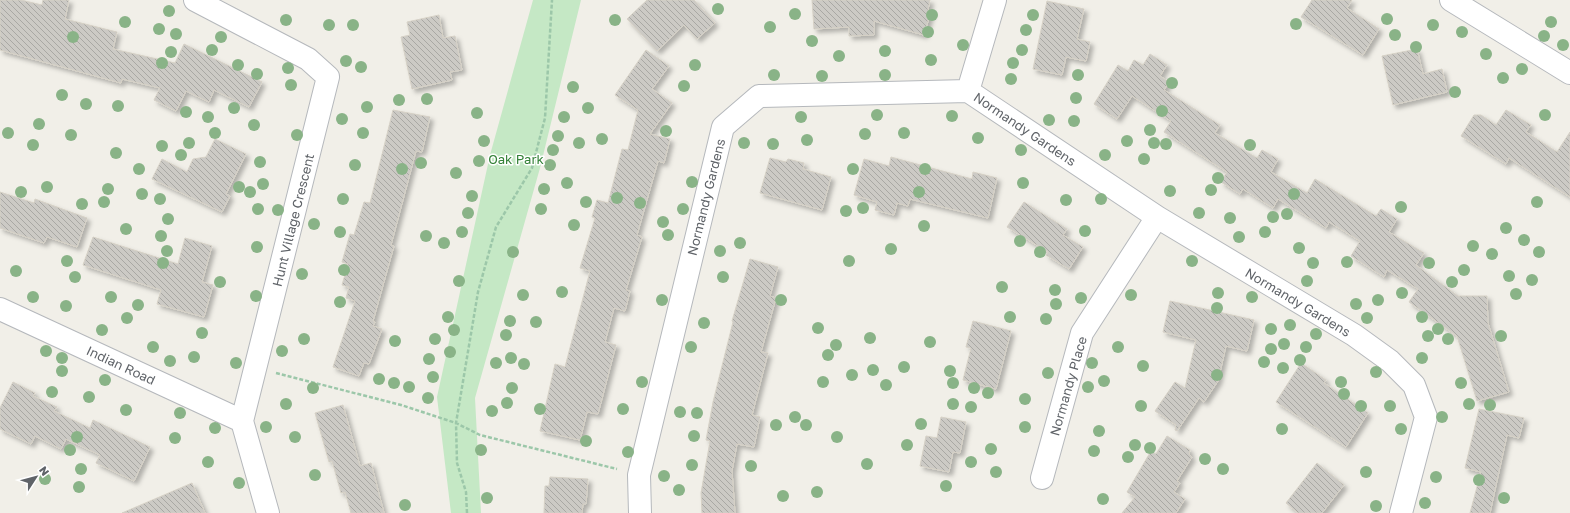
<svg xmlns="http://www.w3.org/2000/svg" width="1570" height="513" font-family="'Golos Text',sans-serif">
  <style>
    .park { fill: #c5e8c5 }
    .building { fill: url(#building-back-hatch); stroke: #d6d1c6; filter: url(#shadow) }
    .lines { fill: none; stroke-linecap: round; stroke-linejoin: round }
    .minor-casing { stroke: #b5b8bc; stroke-width: 24 }
    .path { stroke: #9cc7a9; stroke-width: 2.5; stroke-dasharray: 4 2; stroke-linecap: butt }
    .minor { stroke: #fff; stroke-width: 22 }
    .tree { fill: #89b387 }
    .labels { text-anchor: middle; dominant-baseline: central; stroke-width: 3; stroke-linejoin: round; paint-order: stroke }
    .street-label { font-size: 13px; fill: #5f6368; stroke: #fff }
    .park-label { font-size: 13px; fill: #348238; stroke: #fff }
  </style>
  <defs>
    <pattern id="building-back-hatch" width="6" height="6" patternUnits="userSpaceOnUse"><rect width="6" height="6" fill="#cccac5"/><path d="M-1 5l2 2M0 0l6 6M5-1l2 2" fill="none" stroke="#a9a8a4"/></pattern>
    <filter id="shadow"><feDropShadow dx="3.5" dy="3.5" stdDeviation="2" flood-color="#0004"/></filter>
  </defs>
  <rect width="100%" height="100%" fill="#f1efe8"/>
  <path class="park" d="M533,0H581L540,168L475,398L481,513H451L437,397L490,155Z"/>
  <path class="building" d="M0,0H21L42,5L43,0H69L65,19L117,32L113,49L175,63L184,44L262,82L249,107L214,90L209,102L186,91L176,111L154,100L160,88L122,79L121,83L0,50Z
    M647,0H694L715,23L697,39L684,25L657,51L627,19Z
    M812,0H930L928,10L931,11L924,35L874,21V35L849,36V27L814,29Z
    M1312,0H1352L1347,8L1379,29L1363,55L1301,17Z
    M1047,1L1084,9L1077,39L1090,42L1086,61L1066,57L1062,75L1033,69Z
    M439,15L443,38L455,36L462,70L450,72L452,80L412,89L401,37L410,35L407,22Z
    M1417,49L1423,74L1442,69L1447,92L1393,105L1382,56Z
    M646,50L669,66L652,89L672,103L650,134L670,139L664,163L658,161L637,235L642,237L626,290L630,291L625,311L614,308L605,342L616,345L598,414L587,412L580,440L540,431L555,364L565,367L590,271L580,268L595,218L592,217L597,200L608,203L622,149L628,150L638,110L615,95Z
    M1150,54L1167,65L1160,76L1169,82L1164,90L1220,125L1215,133L1257,158L1262,150L1278,159L1271,172L1307,193L1315,179L1376,216L1381,209L1397,219L1389,232L1424,253L1416,265L1458,296H1487L1488,323L1509,392L1477,401L1457,336L1409,302L1418,289L1387,270L1384,277L1351,256L1360,241L1329,222L1326,228L1278,199L1273,208L1243,189L1240,194L1221,182L1227,172L1164,132L1171,121L1132,96L1117,119L1094,104L1118,65L1128,71L1134,60L1143,65Z
    M393,110L430,117L422,152L416,151L391,245L394,246L373,321L375,322L373,326L382,329L369,364L364,363L359,376L333,367L355,301L346,298L349,287L342,285L348,264L342,262L350,234L354,235L364,202L370,203Z
    M1506,110L1531,125L1526,132L1557,152L1570,132V197L1509,158L1506,164L1461,136L1474,115H1481L1496,125Z
    M215,139L246,154L226,194L230,196L222,212L152,179L162,159L187,172L193,159L206,157Z
    M891,157L972,179L973,172L997,178L988,218L910,199L908,206L897,203L894,215L875,210L877,202L854,195L864,159L889,166Z
    M770,158L786,162L788,159L804,163L803,169L831,177L822,210L760,193Z
    M0,192L34,203L35,199L87,218L77,247L47,237L44,243L0,228Z
    M1024,202L1067,229L1063,235L1083,247L1069,269L1046,255L1048,252L1007,227Z
    M93,237L178,264L185,238L212,246L202,282L213,285L204,317L157,304L161,290L83,265Z
    M750,259L778,267L770,296L776,298L761,352L768,353L752,415L760,417L754,447L737,444L732,471L735,513H702L701,493L710,441L706,440L713,402L733,322L732,321Z
    M1170,301L1254,320L1247,351L1226,346L1218,381L1204,402L1199,398L1177,431L1175,430L1176,425L1155,411L1175,382L1185,388L1196,340L1163,332Z
    M973,321L1011,331L996,389L963,380L971,348L966,347Z
    M1301,363L1326,380L1324,383L1368,413L1346,447L1276,402Z
    M13,382L35,393L33,396L57,407L54,411L73,420L90,428L93,420L150,447L134,481L96,463L100,455L66,439L61,449L35,436L31,444L0,429V408Z
    M343,405L360,466L371,463L384,513H351L345,492L341,493L332,461L329,462L315,413Z
    M1479,409L1524,418L1519,438L1507,435L1490,513H1470L1481,472L1465,468Z
    M941,417L966,422L960,453L953,452L949,472L920,466L926,436L937,438Z
    M1167,436L1190,450L1189,454L1192,457L1177,481L1180,483L1174,492L1185,499L1176,513H1122L1135,497L1127,492L1151,451L1156,454Z
    M1317,463L1344,485L1322,513H1298L1286,503Z
    M550,477L588,479L586,504H583L582,513H544L545,486H549Z
    M192,483L205,513H122Z"/>
  <g class="lines">
    <g class="minor-casing">
      <path id="minor" d="M195,0L308,59L328,77L242,421L268,513
        M1451,0L1570,73
        M968,91L995,0
        M0,309L242,421
        M1042,478L1082,333L1157,217
        M640,513L639,475L723,127L759,96L968,91L1157,217L1354,335L1390,361L1414,385L1426,417L1401,513"/>
    </g>
    <path class="path" d="M276,373L401,405L456,423L480,435L617,469
      M467,513L466,492L457,463L456,423L478,292L496,227L532,168L545,118L552,0"/>
    <use href="#minor" class="minor"/>
  </g>
  <g class="tree">
    <circle cx="718" cy="9" r="6"/>
    <circle cx="169" cy="11" r="6"/>
    <circle cx="795" cy="14" r="6"/>
    <circle cx="932" cy="15" r="6"/>
    <circle cx="1033" cy="15" r="6"/>
    <circle cx="1387" cy="19" r="6"/>
    <circle cx="286" cy="20" r="6"/>
    <circle cx="615" cy="20" r="6"/>
    <circle cx="125" cy="22" r="6"/>
    <circle cx="1551" cy="22" r="6"/>
    <circle cx="1296" cy="24" r="6"/>
    <circle cx="329" cy="25" r="6"/>
    <circle cx="353" cy="25" r="6"/>
    <circle cx="1433" cy="25" r="6"/>
    <circle cx="770" cy="27" r="6"/>
    <circle cx="159" cy="29" r="6"/>
    <circle cx="1026" cy="30" r="6"/>
    <circle cx="928" cy="32" r="6"/>
    <circle cx="1462" cy="32" r="6"/>
    <circle cx="176" cy="34" r="6"/>
    <circle cx="1395" cy="35" r="6"/>
    <circle cx="1544" cy="36" r="6"/>
    <circle cx="73" cy="37" r="6"/>
    <circle cx="221" cy="37" r="6"/>
    <circle cx="812" cy="41" r="6"/>
    <circle cx="963" cy="45" r="6"/>
    <circle cx="1563" cy="45" r="6"/>
    <circle cx="1416" cy="47" r="6"/>
    <circle cx="212" cy="50" r="6"/>
    <circle cx="1022" cy="50" r="6"/>
    <circle cx="885" cy="51" r="6"/>
    <circle cx="171" cy="52" r="6"/>
    <circle cx="1486" cy="54" r="6"/>
    <circle cx="839" cy="56" r="6"/>
    <circle cx="931" cy="60" r="6"/>
    <circle cx="346" cy="61" r="6"/>
    <circle cx="162" cy="63" r="6"/>
    <circle cx="1013" cy="63" r="6"/>
    <circle cx="238" cy="65" r="6"/>
    <circle cx="695" cy="65" r="6"/>
    <circle cx="361" cy="67" r="6"/>
    <circle cx="288" cy="68" r="6"/>
    <circle cx="1522" cy="69" r="6"/>
    <circle cx="257" cy="74" r="6"/>
    <circle cx="774" cy="75" r="6"/>
    <circle cx="885" cy="75" r="6"/>
    <circle cx="1078" cy="75" r="6"/>
    <circle cx="822" cy="76" r="6"/>
    <circle cx="1503" cy="78" r="6"/>
    <circle cx="1011" cy="79" r="6"/>
    <circle cx="1172" cy="83" r="6"/>
    <circle cx="291" cy="85" r="6"/>
    <circle cx="684" cy="86" r="6"/>
    <circle cx="573" cy="87" r="6"/>
    <circle cx="1455" cy="92" r="6"/>
    <circle cx="62" cy="95" r="6"/>
    <circle cx="1076" cy="98" r="6"/>
    <circle cx="427" cy="99" r="6"/>
    <circle cx="399" cy="100" r="6"/>
    <circle cx="86" cy="104" r="6"/>
    <circle cx="118" cy="106" r="6"/>
    <circle cx="367" cy="107" r="6"/>
    <circle cx="234" cy="108" r="6"/>
    <circle cx="588" cy="108" r="6"/>
    <circle cx="1162" cy="111" r="6"/>
    <circle cx="186" cy="112" r="6"/>
    <circle cx="477" cy="113" r="6"/>
    <circle cx="877" cy="115" r="6"/>
    <circle cx="1545" cy="115" r="6"/>
    <circle cx="952" cy="116" r="6"/>
    <circle cx="208" cy="117" r="6"/>
    <circle cx="564" cy="117" r="6"/>
    <circle cx="801" cy="117" r="6"/>
    <circle cx="342" cy="119" r="6"/>
    <circle cx="1049" cy="120" r="6"/>
    <circle cx="1074" cy="121" r="6"/>
    <circle cx="39" cy="124" r="6"/>
    <circle cx="254" cy="125" r="6"/>
    <circle cx="1150" cy="130" r="6"/>
    <circle cx="666" cy="131" r="6"/>
    <circle cx="8" cy="133" r="6"/>
    <circle cx="215" cy="133" r="6"/>
    <circle cx="363" cy="133" r="6"/>
    <circle cx="904" cy="133" r="6"/>
    <circle cx="865" cy="134" r="6"/>
    <circle cx="71" cy="135" r="6"/>
    <circle cx="297" cy="135" r="6"/>
    <circle cx="558" cy="136" r="6"/>
    <circle cx="978" cy="138" r="6"/>
    <circle cx="602" cy="139" r="6"/>
    <circle cx="807" cy="140" r="6"/>
    <circle cx="484" cy="141" r="6"/>
    <circle cx="1127" cy="141" r="6"/>
    <circle cx="189" cy="143" r="6"/>
    <circle cx="579" cy="143" r="6"/>
    <circle cx="744" cy="143" r="6"/>
    <circle cx="1154" cy="143" r="6"/>
    <circle cx="773" cy="144" r="6"/>
    <circle cx="1166" cy="144" r="6"/>
    <circle cx="33" cy="145" r="6"/>
    <circle cx="1250" cy="145" r="6"/>
    <circle cx="162" cy="146" r="6"/>
    <circle cx="553" cy="150" r="6"/>
    <circle cx="1021" cy="150" r="6"/>
    <circle cx="116" cy="153" r="6"/>
    <circle cx="181" cy="155" r="6"/>
    <circle cx="1105" cy="155" r="6"/>
    <circle cx="1144" cy="159" r="6"/>
    <circle cx="479" cy="161" r="6"/>
    <circle cx="260" cy="162" r="6"/>
    <circle cx="421" cy="163" r="6"/>
    <circle cx="355" cy="165" r="6"/>
    <circle cx="550" cy="165" r="6"/>
    <circle cx="139" cy="169" r="6"/>
    <circle cx="402" cy="169" r="6"/>
    <circle cx="853" cy="169" r="6"/>
    <circle cx="925" cy="169" r="6"/>
    <circle cx="456" cy="173" r="6"/>
    <circle cx="1218" cy="178" r="6"/>
    <circle cx="692" cy="182" r="6"/>
    <circle cx="567" cy="183" r="6"/>
    <circle cx="1023" cy="183" r="6"/>
    <circle cx="263" cy="184" r="6"/>
    <circle cx="47" cy="187" r="6"/>
    <circle cx="239" cy="187" r="6"/>
    <circle cx="108" cy="189" r="6"/>
    <circle cx="544" cy="189" r="6"/>
    <circle cx="1211" cy="190" r="6"/>
    <circle cx="1170" cy="191" r="6"/>
    <circle cx="21" cy="192" r="6"/>
    <circle cx="250" cy="192" r="6"/>
    <circle cx="919" cy="192" r="6"/>
    <circle cx="142" cy="194" r="6"/>
    <circle cx="1294" cy="194" r="6"/>
    <circle cx="472" cy="196" r="6"/>
    <circle cx="617" cy="198" r="6"/>
    <circle cx="160" cy="199" r="6"/>
    <circle cx="343" cy="199" r="6"/>
    <circle cx="1101" cy="199" r="6"/>
    <circle cx="1066" cy="200" r="6"/>
    <circle cx="104" cy="202" r="6"/>
    <circle cx="586" cy="202" r="6"/>
    <circle cx="1537" cy="202" r="6"/>
    <circle cx="640" cy="203" r="6"/>
    <circle cx="82" cy="204" r="6"/>
    <circle cx="1401" cy="207" r="6"/>
    <circle cx="863" cy="208" r="6"/>
    <circle cx="258" cy="209" r="6"/>
    <circle cx="541" cy="209" r="6"/>
    <circle cx="683" cy="209" r="6"/>
    <circle cx="278" cy="210" r="6"/>
    <circle cx="846" cy="211" r="6"/>
    <circle cx="468" cy="213" r="6"/>
    <circle cx="1199" cy="213" r="6"/>
    <circle cx="1287" cy="214" r="6"/>
    <circle cx="1273" cy="217" r="6"/>
    <circle cx="1230" cy="218" r="6"/>
    <circle cx="168" cy="219" r="6"/>
    <circle cx="663" cy="222" r="6"/>
    <circle cx="314" cy="224" r="6"/>
    <circle cx="574" cy="225" r="6"/>
    <circle cx="924" cy="226" r="6"/>
    <circle cx="1506" cy="228" r="6"/>
    <circle cx="126" cy="229" r="6"/>
    <circle cx="1085" cy="231" r="6"/>
    <circle cx="340" cy="232" r="6"/>
    <circle cx="462" cy="232" r="6"/>
    <circle cx="1265" cy="232" r="6"/>
    <circle cx="668" cy="235" r="6"/>
    <circle cx="161" cy="236" r="6"/>
    <circle cx="426" cy="236" r="6"/>
    <circle cx="1239" cy="237" r="6"/>
    <circle cx="1524" cy="240" r="6"/>
    <circle cx="1020" cy="241" r="6"/>
    <circle cx="444" cy="243" r="6"/>
    <circle cx="740" cy="243" r="6"/>
    <circle cx="1473" cy="246" r="6"/>
    <circle cx="257" cy="247" r="6"/>
    <circle cx="1299" cy="248" r="6"/>
    <circle cx="891" cy="249" r="6"/>
    <circle cx="167" cy="251" r="6"/>
    <circle cx="720" cy="251" r="6"/>
    <circle cx="513" cy="252" r="6"/>
    <circle cx="1040" cy="252" r="6"/>
    <circle cx="1539" cy="252" r="6"/>
    <circle cx="1492" cy="254" r="6"/>
    <circle cx="67" cy="261" r="6"/>
    <circle cx="849" cy="261" r="6"/>
    <circle cx="1192" cy="261" r="6"/>
    <circle cx="1347" cy="262" r="6"/>
    <circle cx="163" cy="263" r="6"/>
    <circle cx="1313" cy="263" r="6"/>
    <circle cx="1429" cy="263" r="6"/>
    <circle cx="344" cy="270" r="6"/>
    <circle cx="1464" cy="270" r="6"/>
    <circle cx="16" cy="271" r="6"/>
    <circle cx="302" cy="274" r="6"/>
    <circle cx="1509" cy="276" r="6"/>
    <circle cx="75" cy="277" r="6"/>
    <circle cx="723" cy="277" r="6"/>
    <circle cx="1532" cy="280" r="6"/>
    <circle cx="459" cy="281" r="6"/>
    <circle cx="1307" cy="281" r="6"/>
    <circle cx="220" cy="282" r="6"/>
    <circle cx="1452" cy="282" r="6"/>
    <circle cx="1002" cy="287" r="6"/>
    <circle cx="1055" cy="290" r="6"/>
    <circle cx="562" cy="292" r="6"/>
    <circle cx="1218" cy="293" r="6"/>
    <circle cx="1402" cy="293" r="6"/>
    <circle cx="1516" cy="294" r="6"/>
    <circle cx="523" cy="295" r="6"/>
    <circle cx="1131" cy="295" r="6"/>
    <circle cx="256" cy="296" r="6"/>
    <circle cx="33" cy="297" r="6"/>
    <circle cx="111" cy="297" r="6"/>
    <circle cx="1252" cy="297" r="6"/>
    <circle cx="1081" cy="298" r="6"/>
    <circle cx="662" cy="300" r="6"/>
    <circle cx="781" cy="300" r="6"/>
    <circle cx="1378" cy="300" r="6"/>
    <circle cx="340" cy="302" r="6"/>
    <circle cx="1056" cy="304" r="6"/>
    <circle cx="1356" cy="304" r="6"/>
    <circle cx="138" cy="305" r="6"/>
    <circle cx="66" cy="306" r="6"/>
    <circle cx="1217" cy="308" r="6"/>
    <circle cx="448" cy="317" r="6"/>
    <circle cx="1010" cy="317" r="6"/>
    <circle cx="1422" cy="317" r="6"/>
    <circle cx="127" cy="318" r="6"/>
    <circle cx="1367" cy="318" r="6"/>
    <circle cx="1046" cy="319" r="6"/>
    <circle cx="510" cy="321" r="6"/>
    <circle cx="536" cy="322" r="6"/>
    <circle cx="704" cy="323" r="6"/>
    <circle cx="1290" cy="325" r="6"/>
    <circle cx="818" cy="328" r="6"/>
    <circle cx="1271" cy="329" r="6"/>
    <circle cx="1438" cy="329" r="6"/>
    <circle cx="102" cy="330" r="6"/>
    <circle cx="454" cy="330" r="6"/>
    <circle cx="202" cy="333" r="6"/>
    <circle cx="1316" cy="334" r="6"/>
    <circle cx="506" cy="335" r="6"/>
    <circle cx="1428" cy="336" r="6"/>
    <circle cx="1501" cy="336" r="6"/>
    <circle cx="870" cy="338" r="6"/>
    <circle cx="304" cy="339" r="6"/>
    <circle cx="435" cy="339" r="6"/>
    <circle cx="1448" cy="339" r="6"/>
    <circle cx="395" cy="341" r="6"/>
    <circle cx="930" cy="342" r="6"/>
    <circle cx="1284" cy="344" r="6"/>
    <circle cx="836" cy="345" r="6"/>
    <circle cx="153" cy="347" r="6"/>
    <circle cx="691" cy="347" r="6"/>
    <circle cx="1118" cy="347" r="6"/>
    <circle cx="1306" cy="347" r="6"/>
    <circle cx="1271" cy="349" r="6"/>
    <circle cx="46" cy="351" r="6"/>
    <circle cx="282" cy="351" r="6"/>
    <circle cx="450" cy="352" r="6"/>
    <circle cx="828" cy="355" r="6"/>
    <circle cx="194" cy="357" r="6"/>
    <circle cx="62" cy="358" r="6"/>
    <circle cx="511" cy="358" r="6"/>
    <circle cx="1422" cy="358" r="6"/>
    <circle cx="429" cy="359" r="6"/>
    <circle cx="1300" cy="360" r="6"/>
    <circle cx="170" cy="361" r="6"/>
    <circle cx="1264" cy="362" r="6"/>
    <circle cx="236" cy="363" r="6"/>
    <circle cx="496" cy="363" r="6"/>
    <circle cx="1092" cy="363" r="6"/>
    <circle cx="524" cy="364" r="6"/>
    <circle cx="1143" cy="366" r="6"/>
    <circle cx="904" cy="367" r="6"/>
    <circle cx="1283" cy="368" r="6"/>
    <circle cx="873" cy="370" r="6"/>
    <circle cx="62" cy="371" r="6"/>
    <circle cx="950" cy="371" r="6"/>
    <circle cx="1376" cy="372" r="6"/>
    <circle cx="1048" cy="373" r="6"/>
    <circle cx="852" cy="375" r="6"/>
    <circle cx="1217" cy="375" r="6"/>
    <circle cx="433" cy="377" r="6"/>
    <circle cx="379" cy="379" r="6"/>
    <circle cx="105" cy="380" r="6"/>
    <circle cx="1104" cy="381" r="6"/>
    <circle cx="642" cy="382" r="6"/>
    <circle cx="823" cy="382" r="6"/>
    <circle cx="1341" cy="382" r="6"/>
    <circle cx="394" cy="383" r="6"/>
    <circle cx="953" cy="383" r="6"/>
    <circle cx="1461" cy="383" r="6"/>
    <circle cx="886" cy="385" r="6"/>
    <circle cx="409" cy="387" r="6"/>
    <circle cx="1088" cy="387" r="6"/>
    <circle cx="313" cy="388" r="6"/>
    <circle cx="512" cy="388" r="6"/>
    <circle cx="974" cy="388" r="6"/>
    <circle cx="52" cy="392" r="6"/>
    <circle cx="988" cy="393" r="6"/>
    <circle cx="1344" cy="394" r="6"/>
    <circle cx="89" cy="397" r="6"/>
    <circle cx="428" cy="398" r="6"/>
    <circle cx="1025" cy="399" r="6"/>
    <circle cx="507" cy="403" r="6"/>
    <circle cx="286" cy="404" r="6"/>
    <circle cx="953" cy="404" r="6"/>
    <circle cx="1469" cy="404" r="6"/>
    <circle cx="1490" cy="405" r="6"/>
    <circle cx="1141" cy="406" r="6"/>
    <circle cx="1361" cy="406" r="6"/>
    <circle cx="1390" cy="406" r="6"/>
    <circle cx="971" cy="407" r="6"/>
    <circle cx="540" cy="409" r="6"/>
    <circle cx="623" cy="409" r="6"/>
    <circle cx="126" cy="410" r="6"/>
    <circle cx="492" cy="411" r="6"/>
    <circle cx="680" cy="412" r="6"/>
    <circle cx="180" cy="413" r="6"/>
    <circle cx="697" cy="413" r="6"/>
    <circle cx="795" cy="417" r="6"/>
    <circle cx="1442" cy="417" r="6"/>
    <circle cx="921" cy="424" r="6"/>
    <circle cx="776" cy="425" r="6"/>
    <circle cx="806" cy="425" r="6"/>
    <circle cx="266" cy="427" r="6"/>
    <circle cx="1025" cy="427" r="6"/>
    <circle cx="215" cy="428" r="6"/>
    <circle cx="1282" cy="429" r="6"/>
    <circle cx="1401" cy="429" r="6"/>
    <circle cx="1099" cy="431" r="6"/>
    <circle cx="694" cy="436" r="6"/>
    <circle cx="77" cy="437" r="6"/>
    <circle cx="295" cy="437" r="6"/>
    <circle cx="837" cy="437" r="6"/>
    <circle cx="175" cy="438" r="6"/>
    <circle cx="586" cy="441" r="6"/>
    <circle cx="907" cy="445" r="6"/>
    <circle cx="1135" cy="445" r="6"/>
    <circle cx="1150" cy="448" r="6"/>
    <circle cx="991" cy="449" r="6"/>
    <circle cx="70" cy="450" r="6"/>
    <circle cx="481" cy="450" r="6"/>
    <circle cx="1094" cy="451" r="6"/>
    <circle cx="628" cy="452" r="6"/>
    <circle cx="1128" cy="457" r="6"/>
    <circle cx="1205" cy="459" r="6"/>
    <circle cx="208" cy="462" r="6"/>
    <circle cx="971" cy="462" r="6"/>
    <circle cx="867" cy="464" r="6"/>
    <circle cx="692" cy="465" r="6"/>
    <circle cx="751" cy="466" r="6"/>
    <circle cx="81" cy="469" r="6"/>
    <circle cx="1223" cy="469" r="6"/>
    <circle cx="996" cy="472" r="6"/>
    <circle cx="1366" cy="472" r="6"/>
    <circle cx="315" cy="475" r="6"/>
    <circle cx="664" cy="476" r="6"/>
    <circle cx="1436" cy="477" r="6"/>
    <circle cx="45" cy="479" r="6"/>
    <circle cx="1479" cy="480" r="6"/>
    <circle cx="239" cy="483" r="6"/>
    <circle cx="946" cy="486" r="6"/>
    <circle cx="79" cy="487" r="6"/>
    <circle cx="679" cy="490" r="6"/>
    <circle cx="817" cy="492" r="6"/>
    <circle cx="783" cy="496" r="6"/>
    <circle cx="487" cy="498" r="6"/>
    <circle cx="1504" cy="498" r="6"/>
    <circle cx="1103" cy="499" r="6"/>
    <circle cx="1425" cy="503" r="6"/>
    <circle cx="405" cy="505" r="6"/>
    <circle cx="1376" cy="506" r="6"/>
  </g>
  <g class="labels">
    <g class="street-label">
      <text transform="translate(1025 129) rotate(34)">Normandy Gardens</text>
      <text transform="translate(706 197) rotate(-76)">Normandy Gardens</text>
      <text transform="translate(293 220) rotate(-76)">Hunt Village Crescent</text>
      <text transform="translate(1298 302) rotate(31)">Normandy Gardens</text>
      <text transform="translate(121 365) rotate(25)">Indian Road</text>
      <text transform="translate(1068 386) rotate(-74)">Normandy Place</text>
    </g>
    <g class="park-label">
      <text x="516" y="159">Oak Park</text>
    </g>
  </g>
  <g transform="translate(36 477) rotate(54)" stroke="#ffffff" stroke-width="3" paint-order="stroke">
  <path d="M0-3L7 15L0 10L-7 15Z" fill="#5f6368"/>
  <text y="-6" font-size="11" font-weight="bold" text-anchor="middle" fill="#5f6368">N</text>
  </g>
</svg>
